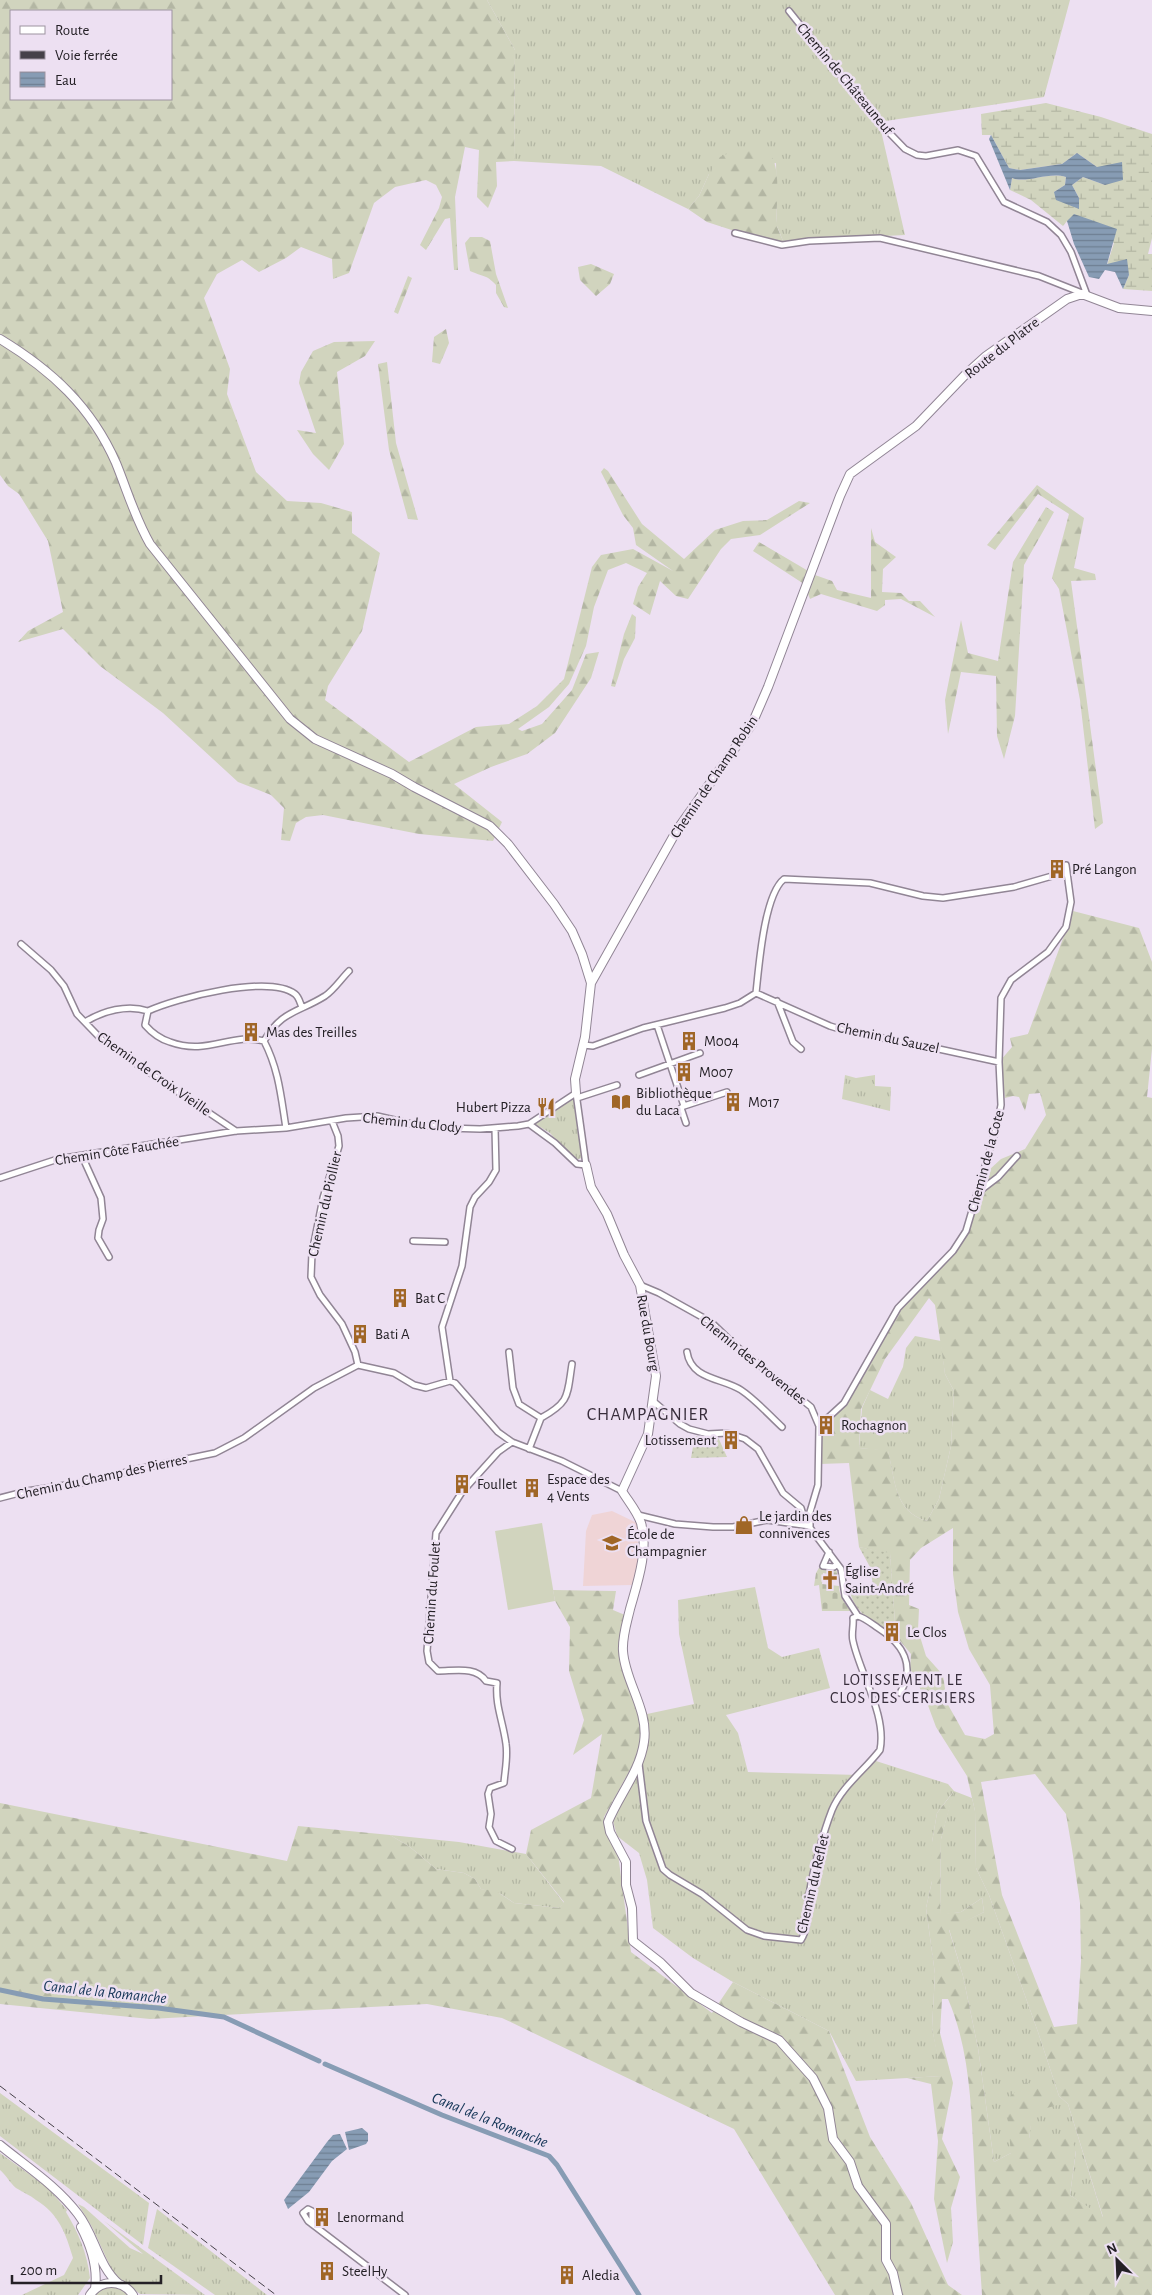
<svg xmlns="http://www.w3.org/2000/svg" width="1152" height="2295" font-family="'Alegreya Sans',sans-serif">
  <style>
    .education { fill: #efd4d6 }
    .grass { fill: url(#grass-tufts) }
    .forest { fill: url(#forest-firs); fill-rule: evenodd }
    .wetland { fill: url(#wetland-marsh) }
    .cemetery { fill: url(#cemetery-stones) }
    .park { fill: url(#park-dots) }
    .pitch { fill: #d1d4be }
    .water { fill: url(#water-rules) }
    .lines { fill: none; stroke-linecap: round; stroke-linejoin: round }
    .canal { stroke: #879cb4; stroke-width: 5 }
    .street-casing { stroke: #918595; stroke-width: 8 }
    .secondary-casing { stroke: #918595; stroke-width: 10 }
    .primary-casing { stroke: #918595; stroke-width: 10 }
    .street { stroke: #fff; stroke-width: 5 }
    .secondary { stroke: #fff; stroke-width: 8 }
    .primary { stroke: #fff; stroke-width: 8 }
    .rail { stroke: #464149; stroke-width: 1; stroke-dasharray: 8 4; stroke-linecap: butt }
    .labels { text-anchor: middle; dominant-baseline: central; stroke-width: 5; stroke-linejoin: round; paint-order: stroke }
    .street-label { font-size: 15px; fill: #242026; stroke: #ede0f2 }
    .poi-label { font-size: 15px; fill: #242026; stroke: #ede0f2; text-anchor: start }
    .neighbourhood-label { font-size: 16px; letter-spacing: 1px; fill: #382e3c; stroke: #ede0f2 }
    .water-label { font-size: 16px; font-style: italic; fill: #133456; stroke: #ede0f2 }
    .quarter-label { font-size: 18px; letter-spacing: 1px; fill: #382e3c; stroke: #ede0f2 }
  </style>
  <defs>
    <pattern id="grass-tufts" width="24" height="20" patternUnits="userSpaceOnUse" patternTransform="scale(1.25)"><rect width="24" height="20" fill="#d1d4be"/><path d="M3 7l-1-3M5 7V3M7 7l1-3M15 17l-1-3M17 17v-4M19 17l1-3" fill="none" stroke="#b3b6a3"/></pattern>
    <pattern id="forest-firs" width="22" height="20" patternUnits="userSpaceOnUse" patternTransform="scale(1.25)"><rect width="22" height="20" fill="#d1d4be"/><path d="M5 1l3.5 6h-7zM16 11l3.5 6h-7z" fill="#b3b6a3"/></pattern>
    <pattern id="wetland-marsh" width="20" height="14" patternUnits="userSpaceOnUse" patternTransform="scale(1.25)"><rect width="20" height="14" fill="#d1d4be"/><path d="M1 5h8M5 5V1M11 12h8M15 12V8" fill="none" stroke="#b3b6a3"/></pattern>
    <pattern id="cemetery-stones" width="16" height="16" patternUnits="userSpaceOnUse" patternTransform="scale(1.25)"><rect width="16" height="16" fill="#d1d4be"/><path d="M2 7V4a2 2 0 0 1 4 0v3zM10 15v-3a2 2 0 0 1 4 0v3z" fill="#b3b6a3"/></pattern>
    <pattern id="park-dots" width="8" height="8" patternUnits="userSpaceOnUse" patternTransform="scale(1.25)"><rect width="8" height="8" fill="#d1d4be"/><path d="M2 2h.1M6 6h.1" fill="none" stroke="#b3b6a3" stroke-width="1.8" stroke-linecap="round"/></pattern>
    <pattern id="water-rules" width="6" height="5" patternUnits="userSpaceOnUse" patternTransform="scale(1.25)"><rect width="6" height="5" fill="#879cb4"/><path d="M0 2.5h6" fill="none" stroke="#6e7f92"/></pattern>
  </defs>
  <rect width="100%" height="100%" fill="#ede0f2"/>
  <path class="education" d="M612,1511L637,1523L639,1564L633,1585L583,1586L586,1531L592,1515Z"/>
  <path class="grass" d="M487,0H1070L1044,97L879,122L905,235L783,241L777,226L776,163L709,174L699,196L688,209L601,166L514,161L515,50Z
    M845,1075L856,1078L875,1075V1086L891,1087L890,1111L842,1099Z
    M574,1098L583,1157L575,1161L550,1133L535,1124Z
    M915,1336L941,1341L945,1374L954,1391L951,1446L939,1499L927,1521C894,1512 895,1479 888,1451L859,1448L862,1408L870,1390L888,1399L903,1367L906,1348Z
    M755,1587L768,1648L782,1657L819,1648L830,1688L726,1715L738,1733L748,1772L860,1775L876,1761L948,1784L954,1791L972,1798L975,1811L976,1868L989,1895L1038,2032L1059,2096L1068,2104L1103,2218L1070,2195L1076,2151L1029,2139L1032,2112L1026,2082L1011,2153L994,2162L978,2048L963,1976L949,1929L984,1912L982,1898L961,1912L940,1915L941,1839L953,1792L937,1813L932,1842V1881L926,1908L935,1974L932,2028L942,2076L856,2081L829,2031L733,1982L693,1958L653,1928L647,1880L639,1853L617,1836L613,1821L645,1758L647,1714L694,1704L679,1634L678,1600Z
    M390,1835L459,1842L526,1854L564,1903L559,1908L514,1903L501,1894L481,1889L475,1879L464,1873L436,1869L410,1847Z
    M0,2093L149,2203L143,2245L0,2136Z
    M0,2153L47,2187L67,2210L66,2212C79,2234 87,2253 90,2278L78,2295H22L64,2275L73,2258C66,2234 59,2214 36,2200C30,2195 22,2192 16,2188C10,2183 6,2175 0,2170Z
    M78,2204L84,2207L130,2248L143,2254L104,2221L205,2295L140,2294C129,2285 117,2278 108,2267L110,2266L92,2227Z
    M157,2209L267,2295H215L148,2248Z
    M110,2286L123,2290L128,2295H94L103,2288Z"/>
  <path class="forest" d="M0,0H487L515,50L514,161L496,162L497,186L488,208L477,197L479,150L465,147L455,197L458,270H454L450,218L445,219L426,250L420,245L439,208L442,197L436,185L426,180L395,187L374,203L349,273L333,279L332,259L301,247L286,258L259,272L242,260L217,274L204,298L230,369L227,394L256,472L287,501L321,503L352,512V533L380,553L362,631L328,686L325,700L409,762L476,727L509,724L537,706L564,679L592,567L601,555L633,549L673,571L636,545L633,528L623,515L601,472L604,468L608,471L642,524L684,559L715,530L743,521L767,520L799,501L810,503L760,535L731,539L721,549L688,599L676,596L660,581L650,615L633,604L638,587L647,573L626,563L608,570L594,607L586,646L569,684L549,707L518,729L522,731L542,724L572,690L586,654L599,652L591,678L555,733L527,754L491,767L454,784L502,822L493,841L419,834L323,815L306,817L296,823L290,841L281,840L284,808L271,795L238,782L163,713L100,666L63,629L18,642L28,631L63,612L48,541L19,494L8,486L0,475ZM11,11H171V99H11Z
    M761,147C785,157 775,201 777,223C777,229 781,235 783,241L772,243L707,222L688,209L699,196L709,174L720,157L738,149Z
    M470,237H482L490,241L496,274L508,308L504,307L496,293V285C486,274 483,277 470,271L465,243Z
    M591,264L614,274L610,284L596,296L580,280L578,267Z
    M408,276L412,278L398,314L394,312Z
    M446,329L449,343L440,364L432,362L434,337Z
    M375,341L365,356L337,372L344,444L329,470L313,454L297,430L316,433L299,383L301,372L313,351L334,342Z
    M387,362L396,443L418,520L408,519L389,450L378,364Z
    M1037,485L1084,518L1074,568L1095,574L1096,580L1071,581L1103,823L1095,829L1080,700L1059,589L1052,578L1069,514L1038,494L995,550L987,545Z
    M1046,507L1054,512L1024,565L1015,716L1004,759L997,736L996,676L961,672L948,734L945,700L961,620L968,653L998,661L1013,562Z
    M871,528L875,542L896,557L883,569L882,592L901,593L909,601H920L935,617L901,599L885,600V605L877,611L821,594L810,599L804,584L753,551L759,542L815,575L832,581L837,590L871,598Z
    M632,614L636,617L635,638L624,659L615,687L611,686L624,634Z
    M1073,911L1139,928L1152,962V1049L1147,1097L1152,1098V2295H982C979,2250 976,2206 974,2161C971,2106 970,2050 948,1999H942L940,2033L953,2083L942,2139L960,2177L951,2208L953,2242L947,2263L934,2199L938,2141L931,2084L907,2078L941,2076L932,2028L935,1974L926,1908L932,1881V1842L937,1813L954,1791L941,1839L940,1914L961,1912L982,1898L984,1912L949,1930L963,1976L978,2048L994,2162L1011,2153L1006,2100L1026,2082L1050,2092L1061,2104L1033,2112L1029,2138L1068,2133L1076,2150L1070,2195L1103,2217L1068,2104L1059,2096L1038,2032L989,1895L976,1868L975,1811L967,1776L936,1727L926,1700L910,1669L911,1654L896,1636L890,1554L859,1547L849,1463L820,1464V1427L843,1407L901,1305L962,1240L989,1170L1001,1159L1025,1149L1046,1115L1040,1093L1029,1094L1025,1111L1019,1097L1013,1096L1005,1098L1000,1061L1012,1047L1010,1038L1028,1034ZM929,1298L935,1305L945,1374L954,1391L951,1446L939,1499L927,1521C894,1512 895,1479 888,1450L859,1448L861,1409L885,1359ZM953,1528V1574L958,1612L969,1649L990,1685L994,1734L985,1739L965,1735L947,1703L943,1675L926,1656L918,1630L919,1609L909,1605L910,1560L921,1548ZM1035,1774L1066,1814L1072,1849L1080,1903L1081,1961L1077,2024L1054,2027L1002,1895L981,1782Z
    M553,1590L616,1591L613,1610L625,1615L628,1662L647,1714L643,1739L636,1759L604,1817L618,1854L631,1952L712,2013L733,1982L829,2031L870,2137L911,2203L948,2285L962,2295H835L734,2129L502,2018L427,2004L150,2019L0,2004V1803L287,1861L298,1826L390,1835L410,1847L436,1869L464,1873L475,1879L481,1889L496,1891L514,1903L559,1908L564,1902L526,1854L531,1830L591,1798L602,1734L573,1755L584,1720L569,1671L570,1627L555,1601Z"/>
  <path class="wetland" d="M1046,103L1101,117L1152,134V238L1148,254H1152V291L1123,289L1129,275L1107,265L1114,243L1067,221L1063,226L1031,200L1010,190L1012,178C1026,184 1048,171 1066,177L1065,185L1054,192L1079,198L1072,185L1083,177L1105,185L1097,167L1077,153L1062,164L1020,170L1009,168L991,135H982L981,114Z"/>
  <path class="cemetery" d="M820,1566L836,1569L838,1576L823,1573L822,1584L839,1586C839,1596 845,1604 851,1611H822L819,1585L814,1586L816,1573Z"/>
  <path class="park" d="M695,1436L718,1437L727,1457L691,1458Z
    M859,1547L890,1553L896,1636C874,1621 854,1616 849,1587L873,1585L870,1567Z"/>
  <path class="pitch" d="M542,1523L555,1601L508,1610L495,1531Z"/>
  <path class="water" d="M991,135L1009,168L1020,170L1062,164L1077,153L1097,167L1122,162L1123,180L1105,185L1083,177L1072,185L1079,198V209L1056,200L1054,192L1065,185L1066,177C1048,171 1027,184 1012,178L1010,190L989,139Z
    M1074,214L1117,229L1107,264L1127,259L1129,275L1123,289L1115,272L1105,270L1099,279L1089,277L1074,244L1067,221Z
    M362,2128L368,2133V2141L366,2144L349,2150L345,2132Z
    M340,2134L347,2149L332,2161L309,2192L288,2209L284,2200L327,2142L333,2135Z"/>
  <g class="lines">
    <path class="canal" d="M0,1990L43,1999L158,2008L224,2017L319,2061
      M325,2064L442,2115L549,2156L557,2165L639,2295"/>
    <g class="street-casing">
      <path id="street" d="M789,11L874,117L905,149L917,155L926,156L958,150L976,156L1004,202L1047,222L1061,235L1071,252L1087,295
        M735,233L782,245L809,241L880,238L1039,276L1082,293
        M21,944L51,970L64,986L77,1014L104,1042L236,1131
        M756,993C759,966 764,895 784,879L870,883L923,896L943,898L1014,887L1066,872
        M756,993L830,1026L846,1031L925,1046L999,1062
        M777,1001L793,1042L801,1049
        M148,1011L145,1025C152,1033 160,1039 170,1042C208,1056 231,1032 264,1041
        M85,1022C103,1011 127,1004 148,1011C176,998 269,974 295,994C299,997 300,1003 302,1007
        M657,1025L684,1106L727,1092
        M583,1045L593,1046L643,1028L725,1008L740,1003L756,993
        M639,1075L700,1053
        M577,1098L617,1085
        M684,1106L681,1108L686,1123
        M332,1121L338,1136L339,1146L323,1198L312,1253L311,1277L320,1295L342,1324L355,1352L358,1365
        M529,1124L555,1143L577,1164L586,1165L576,1093
        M286,1128C281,1097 279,1070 264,1041C282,1010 298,1013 325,996C334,990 341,979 349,971
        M82,1156L101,1198L103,1219L99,1230L98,1238L109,1257
        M0,1178L58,1159L236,1131L286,1128L346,1118L377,1116L412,1124L447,1128L480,1129L518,1126L529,1124L576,1093
        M977,1193L998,1177L1017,1156
        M413,1241L445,1242
        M640,1285L659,1293L711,1322L736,1346L811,1407L819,1426L818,1485L810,1512V1527
        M509,1352L513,1388L519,1404L541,1418
        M687,1352C691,1380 723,1378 741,1390C756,1400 769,1415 782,1427
        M358,1365L394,1373L414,1385L426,1388L450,1381L455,1383L498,1432L512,1442L562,1461L622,1491
        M450,1381L442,1327L462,1266L470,1207L475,1197L489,1182L496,1170L495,1128
        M653,1401L680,1424L689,1429L708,1434L727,1433L745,1439L758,1449L783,1493L801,1508L805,1521L841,1569L845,1596L858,1616
        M819,1426L844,1403L898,1308L953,1251L966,1231L997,1126L1001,1105L999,1062L1001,998L1011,980L1048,952L1066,927L1071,902L1066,865
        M512,1442L498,1452L462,1492L436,1533L427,1651L429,1662L438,1671C455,1671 476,1666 486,1681L497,1683C495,1706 503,1721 506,1744C508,1757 505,1770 504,1783L490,1788L488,1794L491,1814L489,1827L496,1841L512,1849
        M529,1449L541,1418C570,1402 567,1396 572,1364
        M0,1498L27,1491L99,1480L133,1470L215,1453L244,1438L314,1388L358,1365
        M638,1515L675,1524L713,1527H733L767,1520L810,1526
        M829,1552L823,1566L834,1567L837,1564
        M858,1616C865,1618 872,1624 878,1628C903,1644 916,1666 900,1693
        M639,1764L646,1821L663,1869L670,1875L702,1894L747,1930L764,1936L801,1940C809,1927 807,1910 809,1895C813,1870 823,1833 832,1810C842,1786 865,1770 880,1750C887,1715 860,1674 853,1641C851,1634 854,1626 853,1618L858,1616
        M312,2224V2211L308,2209L303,2213L308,2221L405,2295"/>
    </g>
    <g class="secondary-casing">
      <path id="secondary" d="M0,339C51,370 91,406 116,463C127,490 135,518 150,544L290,719L315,739L392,774L414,787L490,826L508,844L554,904L572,931L582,954L591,983L585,1037L575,1079L576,1093
        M591,983L677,830L752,724L768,687L840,496L850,474L916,426L965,375L986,356L1067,299L1082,294L1119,308L1152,311
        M586,1165L591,1187L607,1214L624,1255L640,1285L656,1376L648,1434L622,1491C628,1501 637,1511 641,1523C649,1550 637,1584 630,1609C627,1622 622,1637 623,1651C625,1682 649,1710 644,1742C640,1771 619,1795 608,1822L610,1832L626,1862V1885L632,1908L633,1941L661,1963L691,1993L741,2022L779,2040L813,2078L828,2108L833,2139L850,2162L858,2186L886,2224V2260L893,2273L898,2295
        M0,2145C27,2167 57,2186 78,2214C95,2236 98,2266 119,2284
        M81,2227C91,2246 98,2268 95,2289"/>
    </g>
    <g class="primary-casing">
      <path id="primary" d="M90,2295C101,2279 122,2279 133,2295"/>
    </g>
    <use href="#street" class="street"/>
    <use href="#secondary" class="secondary"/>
    <use href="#primary" class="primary"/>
    <path class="rail" d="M0,2086L276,2295"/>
  </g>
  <defs>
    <g id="building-bare" transform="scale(1.5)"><path d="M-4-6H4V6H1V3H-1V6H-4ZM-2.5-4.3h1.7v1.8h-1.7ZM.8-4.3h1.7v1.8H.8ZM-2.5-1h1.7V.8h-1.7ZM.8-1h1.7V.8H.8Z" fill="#a06626" stroke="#ede0f2" stroke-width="2.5" paint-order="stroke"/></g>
    <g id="library-bare" transform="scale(1.5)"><path d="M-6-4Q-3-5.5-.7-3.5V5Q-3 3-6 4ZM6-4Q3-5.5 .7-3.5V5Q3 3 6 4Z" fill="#a06626" stroke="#ede0f2" stroke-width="2.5" paint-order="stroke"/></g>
    <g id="restaurant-bare" transform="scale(1.5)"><path d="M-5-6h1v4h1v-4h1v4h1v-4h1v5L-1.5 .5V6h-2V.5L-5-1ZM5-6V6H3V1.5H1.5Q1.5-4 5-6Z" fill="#a06626" stroke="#ede0f2" stroke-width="2.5" paint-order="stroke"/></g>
    <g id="shop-bare" transform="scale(1.5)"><path d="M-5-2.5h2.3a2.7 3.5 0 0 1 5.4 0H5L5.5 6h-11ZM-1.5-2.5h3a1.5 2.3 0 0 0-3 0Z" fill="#a06626" stroke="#ede0f2" stroke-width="2.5" paint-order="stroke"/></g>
    <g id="school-bare" transform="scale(1.5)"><path d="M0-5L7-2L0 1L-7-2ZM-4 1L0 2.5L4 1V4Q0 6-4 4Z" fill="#a06626" stroke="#ede0f2" stroke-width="2.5" paint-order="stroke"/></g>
    <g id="church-bare" transform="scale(1.5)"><path d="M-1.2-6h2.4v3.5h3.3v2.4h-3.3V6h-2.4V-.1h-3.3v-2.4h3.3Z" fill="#a06626" stroke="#ede0f2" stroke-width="2.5" paint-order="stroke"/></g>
  </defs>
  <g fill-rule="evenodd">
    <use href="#building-bare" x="1057" y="869"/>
    <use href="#building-bare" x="251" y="1032"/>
    <use href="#building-bare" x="689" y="1041"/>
    <use href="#building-bare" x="684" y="1072"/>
    <use href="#library-bare" x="621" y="1102"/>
    <use href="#building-bare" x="733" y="1102"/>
    <use href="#restaurant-bare" x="546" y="1107"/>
    <use href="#building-bare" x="400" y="1298"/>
    <use href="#building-bare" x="360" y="1334"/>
    <use href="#building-bare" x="826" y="1425"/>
    <use href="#building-bare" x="731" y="1440"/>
    <use href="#building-bare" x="462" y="1484"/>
    <use href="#building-bare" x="532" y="1488"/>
    <use href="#shop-bare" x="744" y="1525"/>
    <use href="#school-bare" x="612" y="1543"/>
    <use href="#church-bare" x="830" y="1580"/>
    <use href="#building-bare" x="892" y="1632"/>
    <use href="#building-bare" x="322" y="2217"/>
    <use href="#building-bare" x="327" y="2271"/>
    <use href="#building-bare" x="567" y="2275"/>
  </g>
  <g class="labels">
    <g class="street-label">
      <text transform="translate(845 79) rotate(50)">Chemin de Châteauneuf</text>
      <text transform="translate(1002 348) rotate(-38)">Route du Platre</text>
      <text transform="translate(714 777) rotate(-56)">Chemin de Champ Robin</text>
      <text transform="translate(888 1038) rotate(12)">Chemin du Sauzel</text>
      <text transform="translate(154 1074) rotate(35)">Chemin de Croix Vieille</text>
      <text transform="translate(412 1123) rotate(6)">Chemin du Clody</text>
      <text transform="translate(117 1151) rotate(-9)">Chemin Côte Fauchée</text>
      <text transform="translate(986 1161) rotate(-75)">Chemin de la Cote</text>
      <text transform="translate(325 1204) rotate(-77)">Chemin du Piollier</text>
      <text transform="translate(648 1333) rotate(80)">Rue du Bourg</text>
      <text transform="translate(753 1360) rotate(39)">Chemin des Provendes</text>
      <text transform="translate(102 1477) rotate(-12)">Chemin du Champ des Pierres</text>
      <text transform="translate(432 1593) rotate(-86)">Chemin du Foulet</text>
      <text transform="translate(813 1884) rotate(-77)">Chemin du Reflet</text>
    </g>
    <g class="poi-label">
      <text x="1072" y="869">Pré Langon</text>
      <text x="266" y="1032">Mas des Treilles</text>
      <text x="704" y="1041">M004</text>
      <text x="699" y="1072">M007</text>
      <text x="636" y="1093">Bibliothèque<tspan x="636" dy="17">du Laca</tspan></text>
      <text x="748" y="1102">M017</text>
      <text x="531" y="1107" text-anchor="end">Hubert Pizza</text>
      <text x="415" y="1298">Bat C</text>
      <text x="375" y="1334">Bati A</text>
      <text x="841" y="1425">Rochagnon</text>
      <text x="716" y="1440" text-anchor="end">Lotissement</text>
      <text x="547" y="1479">Espace des<tspan x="547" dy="17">4 Vents</tspan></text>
      <text x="477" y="1484">Foullet</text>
      <text x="759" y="1516">Le jardin des<tspan x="759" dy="17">connivences</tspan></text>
      <text x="627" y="1534">École de<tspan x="627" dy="17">Champagnier</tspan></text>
      <text x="845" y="1571">Église<tspan x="845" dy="17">Saint-André</tspan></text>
      <text x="907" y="1632">Le Clos</text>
      <text x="337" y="2217">Lenormand</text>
      <text x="342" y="2271">SteelHy</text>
      <text x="582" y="2275">Aledia</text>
    </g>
    <g class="neighbourhood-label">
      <text x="903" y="1680">LOTISSEMENT LE<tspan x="903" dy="18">CLOS DES CERISIERS</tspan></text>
    </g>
    <g class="water-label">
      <text transform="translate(105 1992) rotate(6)">Canal de la Romanche</text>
      <text transform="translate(490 2120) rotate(22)">Canal de la Romanche</text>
    </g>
    <g class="quarter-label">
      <text x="648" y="1415">CHAMPAGNIER</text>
    </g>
  </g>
  <rect x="10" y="10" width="162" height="90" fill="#ede0f2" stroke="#9d93a0"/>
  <rect x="20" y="26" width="25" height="8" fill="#ffffff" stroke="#9d93a0"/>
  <text x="55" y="35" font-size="15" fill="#242026">Route</text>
  <rect x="20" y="51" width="25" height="8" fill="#464149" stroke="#9d93a0"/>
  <text x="55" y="60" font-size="15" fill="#242026">Voie ferrée</text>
  <rect x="20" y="72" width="25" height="15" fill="url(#water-rules)" stroke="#9d93a0"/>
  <text x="55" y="85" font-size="15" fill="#242026">Eau</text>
  <g transform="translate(1117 2260) rotate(336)" stroke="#ede0f2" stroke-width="4" paint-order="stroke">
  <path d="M0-4L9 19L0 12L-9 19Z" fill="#242026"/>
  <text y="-8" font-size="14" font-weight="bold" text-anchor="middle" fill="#242026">N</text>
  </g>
  <path d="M12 2275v8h149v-8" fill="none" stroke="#242026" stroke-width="2.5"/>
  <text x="20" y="2275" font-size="15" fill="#242026" stroke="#ede0f2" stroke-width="4" paint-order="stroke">200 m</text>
</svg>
